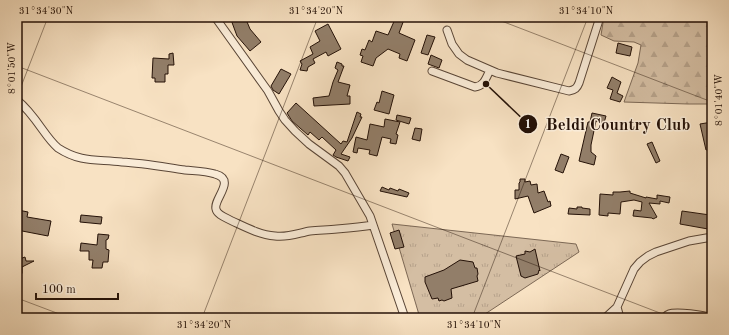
<svg xmlns="http://www.w3.org/2000/svg" width="729" height="335" font-family="'Old Standard TT',serif">
  <style>
    .forest { fill: url(#forest-firs); stroke: #7c6855 }
    .park { fill: url(#park-tufts); stroke: #7c6855 }
    .building { fill: #927e69; stroke: #241107 }
    .lines { fill: none; stroke-linecap: round; stroke-linejoin: round }
    .minor-casing { stroke: #594536; stroke-width: 9 }
    .minor { stroke: #faecd8; stroke-width: 7 }
    .ticks { fill: none; stroke: #241107; stroke-width: 1; stroke-opacity: 0.45 }
    .leader { fill: none; stroke: #241107; stroke-width: 1.5 }
    .callout-dot { fill: #241107; stroke: #faecd8; stroke-width: 1.5 }
    .mark-label { font-size: 12px; text-anchor: middle; font-weight: bold; fill: #fff }
    .callout-label { font-size: 17px; text-anchor: middle; font-weight: bold; fill: #241107; stroke: #faecd8; stroke-width: 3; stroke-linejoin: round; paint-order: stroke }
    .neatline { fill: none; stroke: #241107; stroke-width: 1.5 }
    .ticks-label { font-size: 10px; text-anchor: middle; fill: #241107 }
  </style>
  <defs>
    <pattern id="forest-firs" width="22" height="20" patternUnits="userSpaceOnUse"><rect width="22" height="20" fill="#d4bea3"/><path d="M5 1l3.5 6h-7zM16 11l3.5 6h-7z" fill="#b6a28b"/></pattern>
    <pattern id="park-tufts" width="24" height="20" patternUnits="userSpaceOnUse"><rect width="24" height="20" fill="#d4bea3"/><path d="M3 7l-1-3M5 7V3M7 7l1-3M15 17l-1-3M17 17v-4M19 17l1-3" fill="none" stroke="#b6a28b"/></pattern>
  </defs>
  <rect width="100%" height="100%" fill="#f8e2c3"/>
  <filter id="stains"><feTurbulence type="fractalNoise" baseFrequency=".005" numOctaves="4"/><feColorMatrix values="0 0 0 0 .2 0 0 0 0 .09 0 0 0 0 .02 0 0 0 .5 -.17"/></filter>
  <radialGradient id="worn" r=".72"><stop offset=".6" stop-color="#630" stop-opacity="0"/><stop offset="1" stop-color="#630" stop-opacity=".3"/></radialGradient>
  <path class="forest" d="M604,17H712V104H688L624,102L638,63L641,45L634,42L614,41L601,35Z"/>
  <path class="park" d="M392,224L576,244L579,252L479,318H420Z"/>
  <path class="building" d="M230,17H245L250,29L261,42L250,51L237,36Z
    M396,17H405L399,33L415,40L407,61L399,58L400,54L388,49L376,58L373,66L361,62L363,56L360,55L362,49L365,50L369,40L372,42L376,31L388,35Z
    M328,24L341,49L328,56L326,52L313,59L315,63L308,67L307,71L300,70L302,64L300,61L313,54L310,47L320,41L315,31Z
    M427,35L435,37L428,55L421,53Z
    M618,43L632,47L630,56L616,53Z
    M173,53L174,65H168V74H165V82H155V78H152L153,58L169,59V54Z
    M431,55L442,60L439,68L428,64Z
    M337,62L342,64V66H344L338,82L350,85L347,96H350V104L314,106L313,98L329,96L333,82L338,70L335,68Z
    M281,69L291,74L279,94L273,90L271,86Z
    M612,77L621,82L617,93L623,96L620,102L610,99L613,90L607,88Z
    M382,91L394,95L389,114L374,110L377,102L379,103Z
    M296,103L341,144L343,141L347,142L357,112L361,114L360,117H362L352,138L341,154L350,157L348,161L336,157L333,155L336,150L322,137L319,140L310,132L308,135L292,121L287,113Z
    M592,113L606,116L604,123L596,121L591,145V152L596,156L594,165L579,161L588,122H590Z
    M397,115L411,118L409,124L396,120Z
    M385,119L400,122L396,134L398,135L396,144L390,143L391,139L382,137L377,156L369,154L370,150L358,148L357,153L353,152L356,137L367,140L370,124L384,127Z
    M712,122V149L706,150L700,124Z
    M415,128L422,129L420,141L412,139Z
    M652,142L660,161L656,163L647,144Z
    M561,154L569,157L563,173L555,170Z
    M520,179H525V182L530,181L531,185L537,184L538,193L544,191L548,202L550,201L551,206L534,213L528,196L515,199V190H519V183L520,182Z
    M382,187L389,190L390,188L398,191L399,189L409,193L407,197L380,191Z
    M630,191V193L646,198V197L657,199V195L670,197L669,203L660,201V204L649,203L657,217L653,219L652,218L633,216L634,210L641,211L642,202L634,200L621,202L620,214L608,213V216L599,215L600,194L613,195V192H620Z
    M577,207H582V208L590,209V215L568,214L569,208L577,209Z
    M18,210L28,212L27,217L51,221L48,236L17,230Z
    M682,211L710,215L708,229L680,224Z
    M81,215L102,217L101,224L80,222Z
    M399,230L404,247L395,249L390,233Z
    M98,234L109,235L108,239L106,240V249L109,250L108,262H103L102,268H92L93,260H89V251H80L81,243L97,245Z
    M535,249L540,271L539,270L538,274L525,278L521,276L516,256L525,254V251L530,252Z
    M25,257L26,261H34L22,267V273L17,283V260Z
    M460,260L473,262L475,268H477L478,274L477,276L478,281L451,289L452,298L444,301L442,300L439,301L438,298L432,299L425,282V277L444,270Z"/>
  <g class="lines">
    <g class="minor-casing">
      <path id="minor" d="M215,17L268,91L279,111L285,120L295,131L309,144L339,166L345,173L370,216L405,318
        M447,30L452,44L459,54L467,60L497,73L569,91C575,90 577,88 579,83L600,17
        M432,71L475,87C484,86 486,78 490,70
        M17,100C27,108 35,119 42,129C47,136 52,143 58,148C81,163 97,159 122,162C143,163 164,167 185,170C195,171 205,171 215,174C237,180 213,199 216,209C217,215 227,218 232,221C245,227 260,235 275,236C287,238 299,233 310,231C319,230 328,230 337,229C349,228 361,227 373,225
        M617,307L620,318
        M605,318L617,307L634,269L640,262L648,256L656,252L689,241L712,237
        M664,318C666,316 666,315 669,314C676,311 704,315 712,318"/>
    </g>
    <use href="#minor" class="minor"/>
  </g>
  <path class="ticks" d="M491,17L712,102M17,66L673,318M17,97L48,17M17,298L70,318M202,318L318,17M472,318L588,17"/>
  <path class="leader" d="M486 84L528 124"/>
  <g class="callout-dot">
    <circle cx="486" cy="84" r="4"/>
    <circle cx="528" cy="124" r="10"/>
  </g>
  <g class="mark-label">
    <text x="528" y="128">1</text>
  </g>
  <g class="callout-label">
    <text x="618" y="130">Beldi Country Club</text>
  </g>
  <rect width="729" height="335" fill="none" stroke="#f8e2c3" stroke-width="44"/>
  <path d="M36 293v6h82v-6" fill="none" stroke="#241107" stroke-width="2"/>
  <text x="42" y="293" font-size="12" fill="#241107" stroke="#faecd8" stroke-width="3" paint-order="stroke">100 m</text>
  <rect x="22" y="22" width="685" height="291" class="neatline"/>
  <g class="ticks-label">
    <text x="46" y="14">31°34'30"N</text>
    <text x="316" y="14">31°34'20"N</text>
    <text x="586" y="14">31°34'10"N</text>
    <text transform="translate(11 68) rotate(-90)" y="4">8°01'50"W</text>
    <text transform="translate(718 100) rotate(-90)" y="4">8°01'40"W</text>
    <text x="204" y="328">31°34'20"N</text>
    <text x="474" y="328">31°34'10"N</text>
  </g>
  <rect width="100%" height="100%" filter="url(#stains)"/>
  <rect width="100%" height="100%" fill="url(#worn)"/>
</svg>
